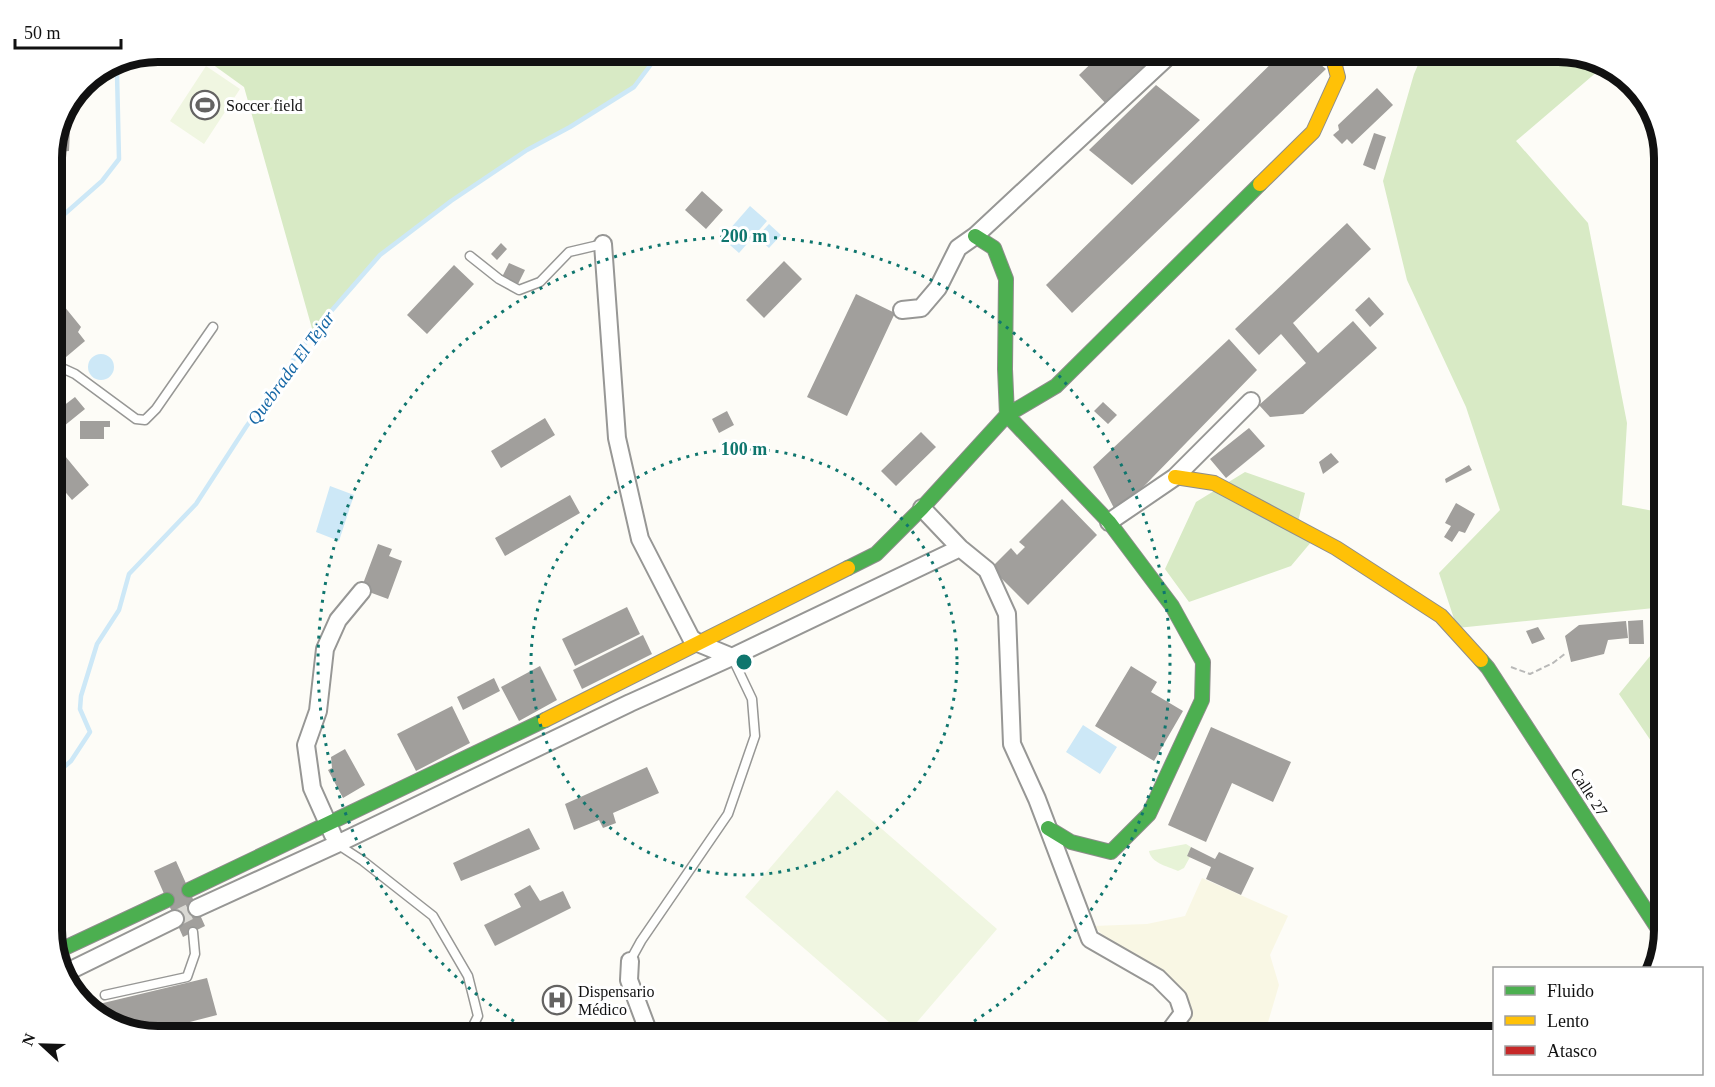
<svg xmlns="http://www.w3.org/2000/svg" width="1715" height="1087" font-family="Georgia,serif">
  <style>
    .farmland { fill: #f9f7e4 }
    .green { fill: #e7f3d7 }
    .forest { fill: #d8eac5 }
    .pitch { fill: #f0f6e1 }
    .water { fill: #cde8f7 }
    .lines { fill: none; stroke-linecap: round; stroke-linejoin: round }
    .stream { stroke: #cde8f7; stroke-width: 4.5 }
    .building { fill: #a19f9c }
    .street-tunnel { stroke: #dad9d4; stroke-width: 16; stroke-dasharray: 16 8; stroke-linecap: butt }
    .lane-casing { stroke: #979795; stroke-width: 11 }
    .street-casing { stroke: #979795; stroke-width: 20 }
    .fast-casing { stroke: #8e8d8b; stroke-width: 16 }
    .slow-casing { stroke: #8e8d8b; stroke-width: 16 }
    .jam-casing { stroke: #8e8d8b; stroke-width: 16 }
    .path { stroke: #b9b9b8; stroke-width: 2; stroke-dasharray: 6 3; stroke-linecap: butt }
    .lane { stroke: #fffffe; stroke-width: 8 }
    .street { stroke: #fffffe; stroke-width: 16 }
    .fast { stroke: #4caf50; stroke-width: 14 }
    .slow { stroke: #ffc107; stroke-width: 14 }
    .jam { stroke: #c62828; stroke-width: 14 }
    .ring { fill: none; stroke: #0f766e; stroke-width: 3; stroke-dasharray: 3 6 }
    .labels { text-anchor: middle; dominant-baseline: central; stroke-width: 6; stroke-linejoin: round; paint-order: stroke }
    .poi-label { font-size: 16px; fill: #111; stroke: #fff; text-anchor: start }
    .street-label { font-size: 16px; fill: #111; stroke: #fff }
    .water-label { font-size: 18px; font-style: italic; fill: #1768a6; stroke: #fff }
    .rim { fill: none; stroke: #111; stroke-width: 8 }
    .centre { fill: #0f766e; stroke: #fff; stroke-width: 3 }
    .ring-label { font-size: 18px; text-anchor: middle; font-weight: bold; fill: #0f766e; stroke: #fff; stroke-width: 6; stroke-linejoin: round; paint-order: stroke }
  </style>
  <rect width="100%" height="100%" fill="#fdfcf7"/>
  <path class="farmland" d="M1202,878L1288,916L1270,955L1279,985L1264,1036H1192L1166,974L1123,953L1093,926L1147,924L1185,916Z"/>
  <path class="green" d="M1186,844L1191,847L1187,856L1190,857L1184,868L1178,871C1167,866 1151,863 1149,851Z"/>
  <path class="forest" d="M194,51H661L634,87L570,127L527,150L451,201L380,255L313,332L244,87Z
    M1424,51H1557L1605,65L1516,141L1588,223L1627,423L1622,505L1664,513V607L1457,628L1439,573L1500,510L1466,407L1407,280L1383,181L1414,74Z
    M1245,472L1305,493L1296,530L1312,541L1291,566L1189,602L1165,569L1196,502Z
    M1664,639V760L1619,694Z"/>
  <path class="pitch" d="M206,66L240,89L204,144L170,121Z
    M837,790L997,929L905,1036L745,897Z"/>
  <path class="water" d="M750,206L767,221L739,253L722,238Z
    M769,224L781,235L769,248L757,237Z
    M88 367a13 13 0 1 1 26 0a13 13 0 1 1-26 0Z
    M330,486L354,495L339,541L316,532Z
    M1083,725L1117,747L1100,774L1066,752Z"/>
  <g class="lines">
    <path class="stream" d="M51,226L102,181L119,159L117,73L119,62L128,57
      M51,778L71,761L90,732L80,709L81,696L97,644L119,610L129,574L196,504L246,427L313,332L380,255L451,201L527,150L570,127L634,87L661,51"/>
  </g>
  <path class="building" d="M1104,51H1165L1108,106L1079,75Z
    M1284,51H1304L1326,69L1072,313L1046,285Z
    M1156,85L1200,120L1132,185L1089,150Z
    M1377,88L1393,105L1352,144L1347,139L1342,144L1333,135L1339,130L1338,125Z
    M71,107L69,151L51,153V151Z
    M1374,133L1386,137L1375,170L1363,165Z
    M702,191L723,210L706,229L685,210Z
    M1347,223L1371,249L1293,323L1318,353L1353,321L1377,348L1303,414L1270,417L1259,405L1306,363L1281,334L1259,355L1235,329Z
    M501,243L507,249L497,260L491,254Z
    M784,261L802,279L764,318L746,300Z
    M509,263L525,270L518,284L502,277Z
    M454,265L474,284L427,334L407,315Z
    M51,290L81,327L78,332L85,341L59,363L51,353Z
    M856,294L895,313L847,416L807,397Z
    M1369,297L1384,314L1370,327L1355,310Z
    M1229,339L1257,370L1117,514L1093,467Z
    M75,397L85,409L64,426L54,413Z
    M1103,402L1117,415L1108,424L1094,411Z
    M727,411L734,425L719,433L712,419Z
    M545,418L555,435L501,468L491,451Z
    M80,421H110V427H104V439H80Z
    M1249,428L1265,446L1226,478L1210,459Z
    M921,432L936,447L896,486L881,471Z
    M56,445L89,485L72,500L51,475V448Z
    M1331,453L1339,462L1323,474L1319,462Z
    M1469,465L1472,470L1446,483L1445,479Z
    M570,495L580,513L505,556L495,538Z
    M1062,499L1097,535L1028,605L991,568L1011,548L1017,555L1025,547L1019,542Z
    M1456,503L1475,514L1465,533L1459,531L1452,542L1444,537L1451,526L1445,523Z
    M378,544L392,549L389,556L402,561L388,599L361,589Z
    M627,607L640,634L575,666L562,639Z
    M1643,620L1644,644H1629L1628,621Z
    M1626,621L1628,638L1608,640L1604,654L1571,662L1565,636L1579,625Z
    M1538,627L1545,639L1532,644L1526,631Z
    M643,635L652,654L582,689L573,670Z
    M540,666L557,700L519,721L501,687Z
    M1131,666L1157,682L1151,692L1183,711L1154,761L1095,726Z
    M494,678L500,691L463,710L457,697Z
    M452,706L470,743L416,771L397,734Z
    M1211,727L1291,762L1273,802L1232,783L1206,842L1168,825Z
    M345,749L365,785L343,798L328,770L332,768L331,757Z
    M647,767L659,793L613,813L616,823L603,828L599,820L574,830L565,804Z
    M529,828L540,849L461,881L453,863Z
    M1191,847L1215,859L1219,852L1254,868L1241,895L1206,879L1211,867L1187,856Z
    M176,861L205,926L183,937L154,871Z
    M530,885L540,901L563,891L571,908L495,946L484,925L521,907L514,894Z
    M207,978L217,1015L147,1033L102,1019L99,1004Z"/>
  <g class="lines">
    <path class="street-tunnel" d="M175,919L197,908"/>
    <g class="lane-casing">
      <path id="lane" d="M470,256L499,279L519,290L540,282L569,252L603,244
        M51,363L75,374L136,419L145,420L156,409L213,327
        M337,844L363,861L433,916L468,976L478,1016L468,1036
        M630,961L641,941L728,814L755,736L752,699L732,657
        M105,995L187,977L195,954L193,932"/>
    </g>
    <g class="street-casing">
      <path id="street" d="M603,244L617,438L640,539L691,638L698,643L732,657
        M902,310L921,308L938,288L958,248L975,236L1174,51
        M922,508L960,548L987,570L1007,614L1012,744L1037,799L1090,939L1158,978L1178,998L1183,1013L1168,1033L1153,1036
        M1109,522L1175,477L1251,401
        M333,835L312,788L306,745L318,711L325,649L338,620L362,591
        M197,908L337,844L630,703L732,657L960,548
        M630,961L629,980L650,1036
        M63,974L175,919"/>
    </g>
    <g class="fast-casing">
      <path id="fast" d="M975,236L994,248L1006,279L1005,369L1007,415L1109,522L1172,606L1203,662L1202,700L1149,814L1111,852L1071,842L1048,828
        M848,568L876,554L922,508L1007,415L1056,386L1260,184
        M1481,660L1488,668L1662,935
        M189,890L545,720
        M56,952L167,900"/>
    </g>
    <g class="slow-casing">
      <path id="slow" d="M1260,184L1313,132L1338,77L1331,51
        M1175,477L1214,483L1336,548L1441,616L1481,660
        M545,720L848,568"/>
    </g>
    <g class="jam-casing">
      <path id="jam" d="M51,912L70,988"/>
    </g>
    <path class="path" d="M1511,667L1530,674L1553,663L1566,653"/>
    <use href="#lane" class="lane"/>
    <use href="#street" class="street"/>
    <use href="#fast" class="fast"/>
    <use href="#slow" class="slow"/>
    <use href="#jam" class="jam"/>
  </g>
  <g class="ring">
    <circle cx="744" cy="662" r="213"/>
    <path d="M537 1035A426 426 0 1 1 951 1035"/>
  </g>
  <defs>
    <g id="stadium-ring" transform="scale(1.5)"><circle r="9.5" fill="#fff" stroke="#646362" stroke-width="1.5"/><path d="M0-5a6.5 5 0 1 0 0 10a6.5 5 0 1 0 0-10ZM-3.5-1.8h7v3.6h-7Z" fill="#646362"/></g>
    <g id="hospital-ring" transform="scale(1.5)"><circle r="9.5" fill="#fff" stroke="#646362" stroke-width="1.5"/><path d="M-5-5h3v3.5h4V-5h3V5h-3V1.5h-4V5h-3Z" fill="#646362"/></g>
  </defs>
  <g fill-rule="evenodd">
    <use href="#stadium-ring" x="205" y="105"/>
    <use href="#hospital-ring" x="557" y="1000"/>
  </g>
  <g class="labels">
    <g class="poi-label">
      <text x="226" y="105">Soccer field</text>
      <text x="578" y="991">Dispensario<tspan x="578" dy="18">Médico</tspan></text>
    </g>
    <g class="street-label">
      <text transform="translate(1589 792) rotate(57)">Calle 27</text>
    </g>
    <g class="water-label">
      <text transform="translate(291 368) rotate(-54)">Quebrada El Tejar</text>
    </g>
  </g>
  <path d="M0 0H1715V1087H0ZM158 62H1558A96 96 0 0 1 1654 158V930A96 96 0 0 1 1558 1026H158A96 96 0 0 1 62 930V158A96 96 0 0 1 158 62Z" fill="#fff" fill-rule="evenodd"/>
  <path class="rim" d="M158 62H1558A96 96 0 0 1 1654 158V930A96 96 0 0 1 1558 1026H158A96 96 0 0 1 62 930V158A96 96 0 0 1 158 62Z"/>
  <circle cx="744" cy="662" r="9" class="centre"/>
  <g class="ring-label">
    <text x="744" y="242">200 m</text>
    <text x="744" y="455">100 m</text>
  </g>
  <rect x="1493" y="967" width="210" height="108" fill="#ffffff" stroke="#a0a0a0" stroke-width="1.5"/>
  <rect x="1505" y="986" width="30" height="9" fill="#4caf50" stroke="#a0a0a0" stroke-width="1.5"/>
  <text x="1547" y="997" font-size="18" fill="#111111">Fluido</text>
  <rect x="1505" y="1016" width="30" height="9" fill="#ffc107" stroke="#a0a0a0" stroke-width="1.5"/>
  <text x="1547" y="1027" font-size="18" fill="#111111">Lento</text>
  <rect x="1505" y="1046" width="30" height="9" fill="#c62828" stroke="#a0a0a0" stroke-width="1.5"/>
  <text x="1547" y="1057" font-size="18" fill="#111111">Atasco</text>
  <g transform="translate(42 1045) rotate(292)" stroke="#ffffff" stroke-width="4.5" paint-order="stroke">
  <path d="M0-4.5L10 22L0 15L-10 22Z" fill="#111111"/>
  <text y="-9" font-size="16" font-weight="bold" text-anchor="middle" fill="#111111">N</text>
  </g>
  <path d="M15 39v9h106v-9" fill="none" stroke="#111111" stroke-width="3"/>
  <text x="24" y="39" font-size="18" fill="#111111" stroke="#ffffff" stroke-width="4.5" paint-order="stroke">50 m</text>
</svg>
